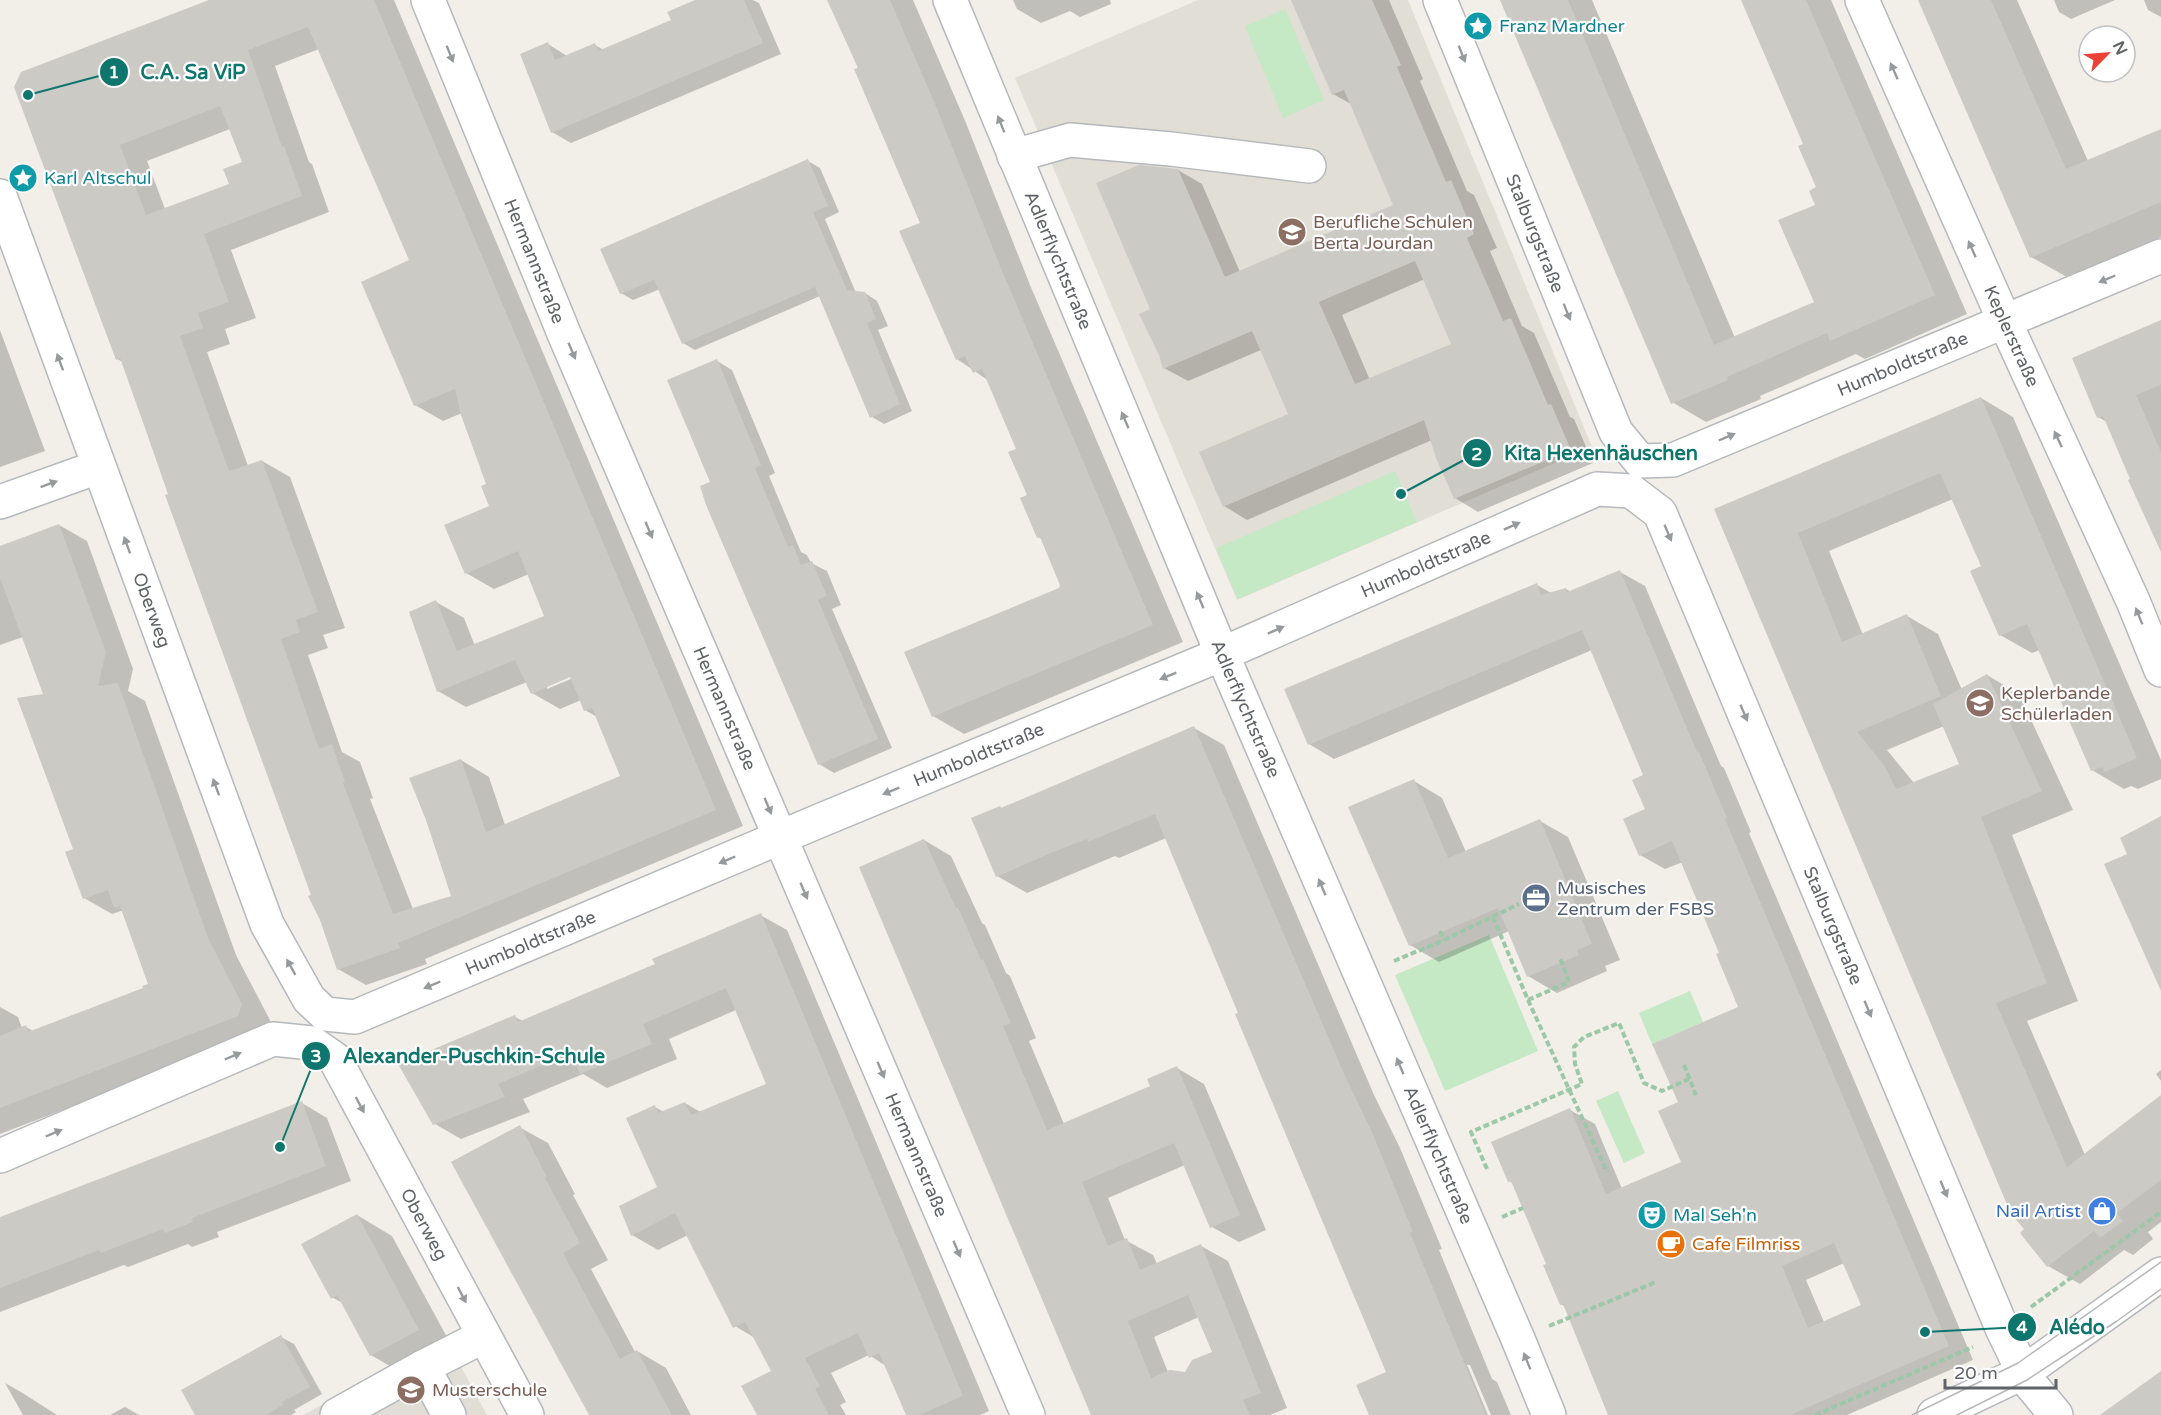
<svg xmlns="http://www.w3.org/2000/svg" width="2161" height="1415" font-family="'Varela Round',sans-serif">
  <style>
    .education { fill: #e1ded6 }
    .green { fill: #c5e8c5 }
    .shadow { fill: #0003; fill-rule: evenodd }
    .building { fill: #cccac5; fill-rule: evenodd }
    .lines { fill: none; stroke-linecap: round; stroke-linejoin: round }
    .minor-casing { stroke: #b5b8bc; stroke-width: 36 }
    .path { stroke: #9cc7a9; stroke-width: 4; stroke-dasharray: 6 3; stroke-linecap: butt }
    .minor { stroke: #fff; stroke-width: 33 }
    .tram { stroke: #b6b7b8; stroke-width: 1.5 }
    .oneway { fill: #979a9d }
    .labels { text-anchor: middle; dominant-baseline: central; stroke-width: 4.5; stroke-linejoin: round; paint-order: stroke }
    .culture-label { font-size: 18px; fill: #0d838f; stroke: #fff; text-anchor: start }
    .education-label { font-size: 18px; fill: #785e54; stroke: #fff; text-anchor: start }
    .street-label { font-size: 18px; fill: #5f6368; stroke: #fff }
    .service-label { font-size: 18px; fill: #4e5e75; stroke: #fff; text-anchor: start }
    .shop-label { font-size: 18px; fill: #366cbe; stroke: #fff; text-anchor: end }
    .food-label { font-size: 18px; fill: #c56008; stroke: #fff; text-anchor: start }
    .leader { fill: none; stroke: #0f766e; stroke-width: 2 }
    .callout-dot { fill: #0f766e; stroke: #fff; stroke-width: 2 }
    .mark-label { font-size: 18px; text-anchor: middle; font-weight: bold; fill: #fff }
    .callout-label { font-size: 20px; text-anchor: middle; font-weight: bold; fill: #0f766e; stroke: #fff; stroke-width: 4.5; stroke-linejoin: round; paint-order: stroke }
  </style>
  <rect width="100%" height="100%" fill="#f1efe8"/>
  <path class="education" d="M1198,0H1408L1592,447L1237,600L1015,78Z
    M445,1337L487,1415H303Z"/>
  <path class="green" d="M1285,9L1324,100L1283,118L1245,26Z
    M1395,471L1417,522L1238,599L1216,548Z
    M1489,935L1538,1051L1445,1091L1395,975Z
    M1690,991L1703,1022L1652,1044L1639,1013Z
    M1618,1091L1645,1153L1624,1163L1596,1101Z"/>
  <path class="shadow" d="M213,0H394L743,826L425,959L427,964L366,985L338,969L123,362L117,359L16,87ZM319,49L411,261L415,405L443,421L462,413L488,484L491,506L466,573L494,589L529,574L546,617L475,646L464,618L436,602L438,691L466,707L527,682L532,693L560,709L581,700L585,710L597,717L622,776L505,825L489,777L461,760L453,897L413,909L370,799L373,798L360,762L342,752L308,655L328,648L323,635L345,628L290,477L262,461L248,466L207,352L230,344L225,329L256,318L231,250L329,212L312,164L309,162L275,66ZM230,129L243,163L231,185L165,209L147,161ZM576,673L578,676L547,689V686Z
    M699,0H753L759,3L781,54L571,143L552,132L548,44L567,56L595,45L604,50L673,21Z
    M830,0H913L966,123L1030,285L1183,642L964,734L933,716L1060,589L1061,585L1042,539L1038,537L1018,449L989,381L957,359L922,223Z
    M1013,0H1110L1111,4L1080,17L1070,11L1041,23L1017,9Z
    M1308,0H1389L1423,79L1420,81L1467,191L1474,195L1497,248L1490,251L1522,326L1534,333L1570,417L1574,419L1593,463L1478,512L1455,498L1432,440L1247,520L1224,506L1289,414L1261,350L1188,381L1164,368L1152,310L1178,170L1202,184L1240,272L1395,205L1351,104L1333,94ZM1425,279L1453,344L1370,380L1342,315Z
    M1503,0H1592L1735,338L1816,303L1818,188L1805,145L1742,0H1831L1967,314L1865,359L1856,354L1760,396L1761,399L1706,422L1672,402Z
    M1919,0H2017L2088,161L2161,130V237L2067,277L2031,257Z
    M2054,0H2115L2071,19L2059,12Z
    M2144,0H2161V17L2148,10Z
    M808,161L820,168L839,212L825,219L856,293H865L877,301L888,326L878,330L912,411L884,424L872,417L820,296L695,350L683,343L660,289L633,300L621,293Z
    M2161,322V551L2107,422L2098,417Z
    M0,330L45,451L0,467Z
    M717,361L732,370L775,473L769,476L801,552L807,555L811,563L827,571L841,605L832,609L892,748L834,773L819,764L712,483Z
    M1981,398L2013,417L2161,760V779L2138,789L2131,786L2124,789L2092,770L2040,650L2032,653L2000,635L1983,567L1953,499L1829,551L1863,635L1907,616L1938,634L1962,690L1987,675L2019,694L2073,810L2012,835L2078,1001L2027,1021L2085,1155L2161,1097V1222L2148,1232L2153,1239L2133,1255L2124,1250L2080,1284L2048,1266L2026,1230L1716,510ZM1944,726L1961,764L1914,783L1887,750Z
    M59,525L87,541L133,669L128,691L145,701L236,955L270,1020L266,1032L0,1134V1007L18,1017L22,1028L26,1027L33,1031L144,989L150,985L124,912L121,911L112,914L84,898L45,696L23,637L0,645V547Z
    M1620,572L1645,586L1721,766L1724,768L1751,832L1749,833L1973,1360L1847,1415H1610L1565,1307L1561,1304L1548,1264L1515,1184L1509,1181L1570,1110L1595,1124L1622,1189L1683,1163L1680,1103L1740,1008L1721,953L1683,862L1665,869L1640,855L1647,810L1645,776L1592,650L1334,759L1309,744L1537,585L1551,593L1566,589L1571,592ZM1844,1263L1863,1306L1824,1322L1806,1280Z
    M1194,728L1224,745L1374,1095L1400,1148L1442,1249L1439,1250L1492,1379L1497,1382L1511,1415H1491L1470,1365H1467L1488,1415H1371L1388,1373L1166,838L1119,858L1115,856L1027,893L997,876L1000,808L1003,809Z
    M1414,781L1442,798L1466,852L1540,821L1568,837L1620,960L1605,966L1607,971L1557,993L1528,976L1509,931L1439,962L1410,945Z
    M924,840L951,856L982,923L985,925L1006,973L1010,976L1036,1038L1029,1041L1064,1124L1152,1087L1177,1068L1204,1084L1266,1230L1239,1242L1212,1227L1185,1165L1108,1198L1125,1240L1153,1255L1157,1264L1201,1246L1228,1261L1287,1408L1270,1415H1093ZM1199,1317L1214,1353L1186,1373L1168,1372L1154,1337Z
    M760,915L787,930L989,1411L980,1415H907L886,1366L869,1355L831,1373L846,1402L840,1405L846,1415H759L773,1371L755,1338L735,1326L688,1235L658,1250L632,1235L659,1188L655,1107L664,1112L685,1103L702,1113L768,1085L736,1010L669,1039L677,1059L607,1088L583,1074L523,1099L530,1112L461,1139L435,1124L515,1017L523,1021L657,965Z
    M2161,1070V1081L2156,1074Z
    M302,1103L327,1118L351,1181L217,1232L219,1237L192,1247L188,1244L128,1267L124,1265L0,1312V1218Z
    M519,1127L548,1143L575,1194L573,1195L608,1260L591,1269L635,1352L637,1351L666,1368L691,1415H591Z
    M357,1215L392,1236L454,1350L407,1376L371,1355L344,1304L332,1297Z
    M281,1337L294,1344L322,1394L294,1410L296,1412L291,1415H197Z
    M5,1383L21,1392L57,1415H23Z
    M125,1407L139,1415H110Z"/>
  <path class="building" d="M209,0H374L716,810L398,943L400,948L337,970L320,920L308,896L311,895L165,495L168,494L145,428L120,358L116,360L14,87L21,72ZM308,27L409,260L361,282L414,406L455,389L461,415L486,484L481,486L489,506L444,525L465,574L518,551L544,616L457,651L436,600L409,612L437,692L515,660L531,694L570,677L584,711L592,708L620,776L486,832L461,759L409,778L426,820L451,896L393,914L343,783L345,782L332,744L319,749L281,639L300,632L296,620L318,612L262,460L229,471L180,336L203,328L198,313L229,302L204,234L302,196L284,146L282,147L248,50ZM220,106L242,162L223,169L229,184L146,215L120,145Z
    M695,0H744L763,43L551,133L520,54L548,42L555,60L595,43L598,51L671,20L667,12Z
    M827,0H890L935,104L1000,266L1153,625L932,717L904,652L1059,588L1060,585L1040,537L1037,538L1020,498L1027,495L1008,452L1016,449L982,369L973,373L965,356L956,360L899,231L920,223L854,69L858,68Z
    M1291,0H1372L1401,65L1397,67L1446,182L1451,180L1474,234L1467,238L1503,321L1511,318L1548,405L1551,404L1571,450L1454,499L1436,458L1424,420L1223,507L1199,452L1288,414L1252,331L1163,369L1159,355L1139,314L1150,309L1096,183L1139,165L1178,169L1225,277L1393,205L1344,90L1332,95ZM1415,261L1451,344L1355,384L1319,302Z
    M1500,0H1568L1714,345L1814,302L1778,220L1815,205L1809,191L1816,187L1798,146L1803,144L1741,0H1806L1935,295L1830,341L1827,333L1727,377L1728,380L1671,404Z
    M1918,0H1991L2066,169L2161,129V202L2030,258Z
    M808,159L828,206L813,212L847,290L865,292L876,319L867,323L900,404L870,418L815,287L682,344L654,280L620,294L600,249Z
    M2161,320V385L2136,395L2161,452V552L2128,480L2130,479L2103,416L2097,418L2072,358Z
    M717,359L761,465L755,468L788,547L793,545L801,565L812,561L827,596L818,600L878,739L818,765L706,505L700,486L710,482L667,380Z
    M1981,397L2137,758L2105,772L2102,767L2091,771L2027,624L1999,636L1970,571L1981,566L1940,473L1798,533L1842,642L1907,614L1941,696L1857,732L1884,765L1896,789L1959,764L1933,704L1987,674L2042,791L1981,817L2047,983L1996,1003L2067,1167L2161,1095V1180L2117,1213L2123,1221L2100,1238L2094,1231L2047,1267L2020,1233L2024,1229L2011,1214L1714,509Z
    M59,524L106,652L98,686L118,683L208,938L242,1004L238,1016L0,1108V1036L26,1025L28,1032L143,988L142,986L148,984L120,906L114,908L108,890L83,899L65,852L73,849L17,698L43,694L0,578V546Z
    M1620,570L1697,752H1699L1727,818L1725,819L1949,1346L1790,1415H1608L1563,1304L1560,1305L1543,1265L1546,1264L1511,1181L1508,1182L1491,1142L1570,1108L1606,1194L1681,1162L1658,1111L1678,1102L1652,1044L1738,1007L1716,954L1719,953L1672,841L1639,856L1623,819L1645,809L1632,780L1643,775L1582,630L1308,745L1284,689L1537,583L1541,595L1566,588L1567,592ZM1834,1243L1861,1305L1808,1328L1782,1266Z
    M1194,726L1345,1076L1371,1130L1413,1232L1410,1233L1486,1415H1369L1356,1385L1386,1372L1235,1014L1238,1013L1155,814L1088,842L1087,839L1051,853L996,877L971,818L1000,806L1001,808Z
    M1414,779L1448,858L1540,819L1592,944L1577,950L1579,955L1527,977L1498,908L1409,946L1348,807Z
    M2161,816V991L2104,864L2127,854L2120,838Z
    M924,839L956,908L958,907L981,960L983,959L1011,1023L1003,1026L1047,1130L1150,1086L1147,1079L1177,1066L1240,1215L1210,1228L1174,1143L1082,1182L1108,1246L1127,1238L1140,1270L1201,1244L1261,1393L1243,1400L1250,1415H1091L859,867ZM1188,1295L1212,1352L1192,1360L1185,1372L1170,1370L1151,1378L1128,1321Z
    M761,913L963,1396L919,1415H906L879,1353L869,1358L858,1333L805,1358L820,1386L815,1389L829,1415H757L741,1386L771,1371L745,1322L733,1328L675,1213L631,1236L619,1206L657,1187L626,1118L655,1105L658,1113L685,1102L691,1115L766,1084L726,988L643,1024L652,1044L580,1074L571,1053L498,1084L505,1097L433,1125L398,1064L515,1015L518,1022L655,964L652,959Z
    M302,1101L326,1166L192,1218L193,1222L165,1233L163,1229L101,1253L99,1250L0,1288V1217Z
    M520,1125L547,1177L545,1178L580,1243L563,1253L620,1359L637,1350L672,1415H589L451,1162Z
    M357,1214L419,1330L370,1356L337,1295L331,1299L301,1244Z
    M281,1335L310,1387L282,1402L283,1405L266,1415H195L181,1390Z
    M2161,1371V1415H2100Z"/>
  <g class="lines">
    <g class="minor-casing">
      <g id="minor">
        <path id="s1" d="M428,0L565,336L1028,1415"/>
        <path id="s2" d="M950,0L1222,654L1518,1339L1549,1415"/>
        <path id="s3" d="M1440,0L1616,432L1640,461L1673,460L2161,256"/>
        <path id="s4" d="M1862,0L2005,322L2133,601L2161,670"/>
        <path d="M1014,156L1070,140L1171,149L1309,166"/>
        <path id="s5" d="M0,196L267,924L309,999L325,1014L355,1017L819,821L1222,654L1597,489L1631,491L1660,513L2002,1328L2027,1380L2056,1415"/>
        <path d="M0,502L98,467"/>
        <path id="s6" d="M0,1156L273,1039L312,1043L335,1059L527,1415"/>
        <path d="M337,1415L423,1367"/>
        <path d="M449,1415L423,1367L484,1336"/>
        <path d="M1934,1415L2024,1372L2161,1274"/>
      </g>
    </g>
    <path class="path" d="M1493,917L1528,1000L1607,1172
      M1440,931L1444,940
      M1394,961L1444,940L1519,904
      M1528,1000L1569,982L1560,958
      M1684,1065L1696,1095
      M1487,1169L1471,1132L1582,1084L1575,1064L1574,1047L1584,1037L1619,1023L1644,1083L1662,1091L1689,1079
      M1502,1217L1523,1208
      M2031,1307L2161,1212
      M1549,1326L1656,1282
      M1815,1415L1973,1347"/>
    <use href="#minor" class="minor"/>
    <path class="tram" d="M1912,1415L2018,1363L2161,1262
      M1957,1415L2027,1380L2117,1321L2161,1289"/>
  </g>
  <defs><path id="oneway-solid" d="M-6-.8H1V-3.2L6.5 0L1 3.2V.8H-6Z" transform="scale(1.5)"/></defs>
  <g class="oneway">
    <use href="#oneway-solid" transform="translate(450 54) rotate(68)"/>
    <use href="#oneway-solid" transform="translate(1462 54) rotate(68)"/>
    <use href="#oneway-solid" transform="translate(1894 71) rotate(-114)"/>
    <use href="#oneway-solid" transform="translate(1001 124) rotate(-112)"/>
    <use href="#oneway-solid" transform="translate(1972 249) rotate(-114)"/>
    <use href="#oneway-solid" transform="translate(2107 279) rotate(157)"/>
    <use href="#oneway-solid" transform="translate(1567 312) rotate(68)"/>
    <use href="#oneway-solid" transform="translate(572 351) rotate(67)"/>
    <use href="#oneway-solid" transform="translate(60 362) rotate(-110)"/>
    <use href="#oneway-solid" transform="translate(1125 420) rotate(-113)"/>
    <use href="#oneway-solid" transform="translate(1727 437) rotate(-23)"/>
    <use href="#oneway-solid" transform="translate(2058 439) rotate(-115)"/>
    <use href="#oneway-solid" transform="translate(49 484) rotate(-20)"/>
    <use href="#oneway-solid" transform="translate(1512 526) rotate(-24)"/>
    <use href="#oneway-solid" transform="translate(649 530) rotate(67)"/>
    <use href="#oneway-solid" transform="translate(1668 533) rotate(67)"/>
    <use href="#oneway-solid" transform="translate(127 545) rotate(-110)"/>
    <use href="#oneway-solid" transform="translate(1200 600) rotate(-113)"/>
    <use href="#oneway-solid" transform="translate(2139 616) rotate(-112)"/>
    <use href="#oneway-solid" transform="translate(1276 630) rotate(-24)"/>
    <use href="#oneway-solid" transform="translate(1168 676) rotate(158)"/>
    <use href="#oneway-solid" transform="translate(1744 713) rotate(67)"/>
    <use href="#oneway-solid" transform="translate(216 787) rotate(-110)"/>
    <use href="#oneway-solid" transform="translate(891 791) rotate(158)"/>
    <use href="#oneway-solid" transform="translate(768 806) rotate(67)"/>
    <use href="#oneway-solid" transform="translate(727 860) rotate(157)"/>
    <use href="#oneway-solid" transform="translate(1322 887) rotate(-113)"/>
    <use href="#oneway-solid" transform="translate(804 891) rotate(67)"/>
    <use href="#oneway-solid" transform="translate(291 967) rotate(-119)"/>
    <use href="#oneway-solid" transform="translate(432 985) rotate(157)"/>
    <use href="#oneway-solid" transform="translate(1868 1009) rotate(67)"/>
    <use href="#oneway-solid" transform="translate(233 1056) rotate(-23)"/>
    <use href="#oneway-solid" transform="translate(1400 1066) rotate(-113)"/>
    <use href="#oneway-solid" transform="translate(881 1070) rotate(67)"/>
    <use href="#oneway-solid" transform="translate(360 1105) rotate(62)"/>
    <use href="#oneway-solid" transform="translate(54 1133) rotate(-23)"/>
    <use href="#oneway-solid" transform="translate(1944 1189) rotate(67)"/>
    <use href="#oneway-solid" transform="translate(957 1249) rotate(67)"/>
    <use href="#oneway-solid" transform="translate(462 1295) rotate(62)"/>
    <use href="#oneway-solid" transform="translate(1527 1361) rotate(-112)"/>
  </g>
  <defs>
    <g id="sight-disc" transform="scale(1.5)"><circle r="9.5" fill="#0f9aa8" stroke="#fff"/><path d="M0-6L1.8-2.2L6-1.7L2.9 1.2L3.7 5.4L0 3.3L-3.7 5.4L-2.9 1.2L-6-1.7L-1.8-2.2Z" fill="#fff"/></g>
    <g id="school-disc" transform="scale(1.5)"><circle r="9.5" fill="#8d6e63" stroke="#fff"/><path d="M0-5L7-2L0 1L-7-2ZM-4 1L0 2.5L4 1V4Q0 6-4 4Z" fill="#fff"/></g>
    <g id="office-disc" transform="scale(1.5)"><circle r="9.5" fill="#5c6f8a" stroke="#fff"/><path d="M-6-3h4V-5.5h4V-3h4V5H-6ZM-1-4.5V-3h2v-1.5ZM-6 0V1H6V0Z" fill="#fff"/></g>
    <g id="shop-disc" transform="scale(1.5)"><circle r="9.5" fill="#3f7fe0" stroke="#fff"/><path d="M-5-2.5h2.3a2.7 3.5 0 0 1 5.4 0H5L5.5 6h-11ZM-1.5-2.5h3a1.5 2.3 0 0 0-3 0Z" fill="#fff"/></g>
    <g id="theatre-disc" transform="scale(1.5)"><circle r="9.5" fill="#0f9aa8" stroke="#fff"/><path d="M-5-5.5Q0-4 5-5.5V0Q5 5 0 6Q-5 5-5 0ZM-3.3-2.5H-1v1.5H-3.3ZM1-2.5H3.3v1.5H1ZM-2.8 1Q0 5.5 2.8 1Z" fill="#fff"/></g>
    <g id="cafe-disc" transform="scale(1.5)"><circle r="9.5" fill="#e8710a" stroke="#fff"/><path d="M-5.5-4.5H6V0H3Q3 3.5 0 3.5H-2.5Q-5.5 3.5-5.5 0ZM3-3.2v2h1.7v-2ZM-6 4.5H4V6H-6Z" fill="#fff"/></g>
  </defs>
  <g fill-rule="evenodd">
    <use href="#sight-disc" x="1478" y="26"/>
    <use href="#sight-disc" x="23" y="178"/>
    <use href="#school-disc" x="1292" y="232"/>
    <use href="#school-disc" x="1980" y="703"/>
    <use href="#office-disc" x="1536" y="898"/>
    <use href="#shop-disc" x="2102" y="1211"/>
    <use href="#theatre-disc" x="1652" y="1215"/>
    <use href="#cafe-disc" x="1671" y="1244"/>
    <use href="#school-disc" x="411" y="1390"/>
  </g>
  <g class="labels">
    <g class="culture-label">
      <text x="1499" y="26">Franz Mardner</text>
      <text x="44" y="178">Karl Altschul</text>
      <text x="1673" y="1215">Mal Seh'n</text>
    </g>
    <g class="education-label">
      <text x="1313" y="222">Berufliche Schulen<tspan x="1313" dy="21">Berta Jourdan</tspan></text>
      <text x="2001" y="693">Keplerbande<tspan x="2001" dy="21">Schülerladen</tspan></text>
      <text x="432" y="1390">Musterschule</text>
    </g>
    <g class="street-label">
      <text stroke="none"><textPath href="#s3" startOffset="252">Stalburgstraße</textPath></text>
      <text stroke="none"><textPath href="#s2" startOffset="282">Adlerflychtstraße</textPath></text>
      <text stroke="none"><textPath href="#s1" startOffset="282">Hermannstraße</textPath></text>
      <text stroke="none"><textPath href="#s4" startOffset="368">Keplerstraße</textPath></text>
      <text stroke="none"><textPath href="#s3" startOffset="786">Humboldtstraße</textPath></text>
      <text stroke="none"><textPath href="#s5" startOffset="2076">Humboldtstraße</textPath></text>
      <text stroke="none"><textPath href="#s5" startOffset="441">Oberweg</textPath></text>
      <text stroke="none"><textPath href="#s1" startOffset="768">Hermannstraße</textPath></text>
      <text stroke="none"><textPath href="#s2" startOffset="768">Adlerflychtstraße</textPath></text>
      <text stroke="none"><textPath href="#s5" startOffset="1590">Humboldtstraße</textPath></text>
      <text stroke="none"><textPath href="#s5" startOffset="2781">Stalburgstraße</textPath></text>
      <text stroke="none"><textPath href="#s5" startOffset="1104">Humboldtstraße</textPath></text>
      <text stroke="none"><textPath href="#s1" startOffset="1254">Hermannstraße</textPath></text>
      <text stroke="none"><textPath href="#s2" startOffset="1254">Adlerflychtstraße</textPath></text>
      <text stroke="none"><textPath href="#s6" startOffset="552">Oberweg</textPath></text>
    </g>
    <g class="service-label">
      <text x="1557" y="888">Musisches<tspan x="1557" dy="21">Zentrum der FSBS</tspan></text>
    </g>
    <g class="shop-label">
      <text x="2081" y="1211">Nail Artist</text>
    </g>
    <g class="food-label">
      <text x="1692" y="1244">Cafe Filmriss</text>
    </g>
  </g>
  <path class="leader" d="M28 95L114 72M1401 494L1477 453M280 1147L316 1056M1925 1332L2022 1327"/>
  <g class="callout-dot">
    <circle cx="28" cy="95" r="6"/>
    <circle cx="1401" cy="494" r="6"/>
    <circle cx="280" cy="1147" r="6"/>
    <circle cx="1925" cy="1332" r="6"/>
    <circle cx="114" cy="72" r="15"/>
    <circle cx="1477" cy="453" r="15"/>
    <circle cx="316" cy="1056" r="15"/>
    <circle cx="2022" cy="1327" r="15"/>
  </g>
  <g class="mark-label">
    <text x="114" y="78">1</text>
    <text x="1477" y="460">2</text>
    <text x="316" y="1062">3</text>
    <text x="2022" y="1333">4</text>
  </g>
  <g class="callout-label">
    <text x="193" y="79">C.A. Sa ViP</text>
    <text x="1601" y="460">Kita Hexenhäuschen</text>
    <text x="474" y="1063">Alexander-Puschkin-Schule</text>
    <text x="2077" y="1334">Alédo</text>
  </g>
  <g transform="translate(2107 54) rotate(65)"><circle r="28" fill="#ffffff" stroke="#bfc1c3" stroke-width="1.5"/>
  <path d="M0-4.5L10 22L0 15L-10 22Z" fill="#ea4335"/>
  <text y="-9" font-size="16" font-weight="bold" text-anchor="middle" fill="#5f6368">N</text>
  </g>
  <path d="M1945 1379v9h111v-9" fill="none" stroke="#5f6368" stroke-width="3"/>
  <text x="1954" y="1379" font-size="18" fill="#5f6368" stroke="#ffffff" stroke-width="4.5" paint-order="stroke">20 m</text>
</svg>
